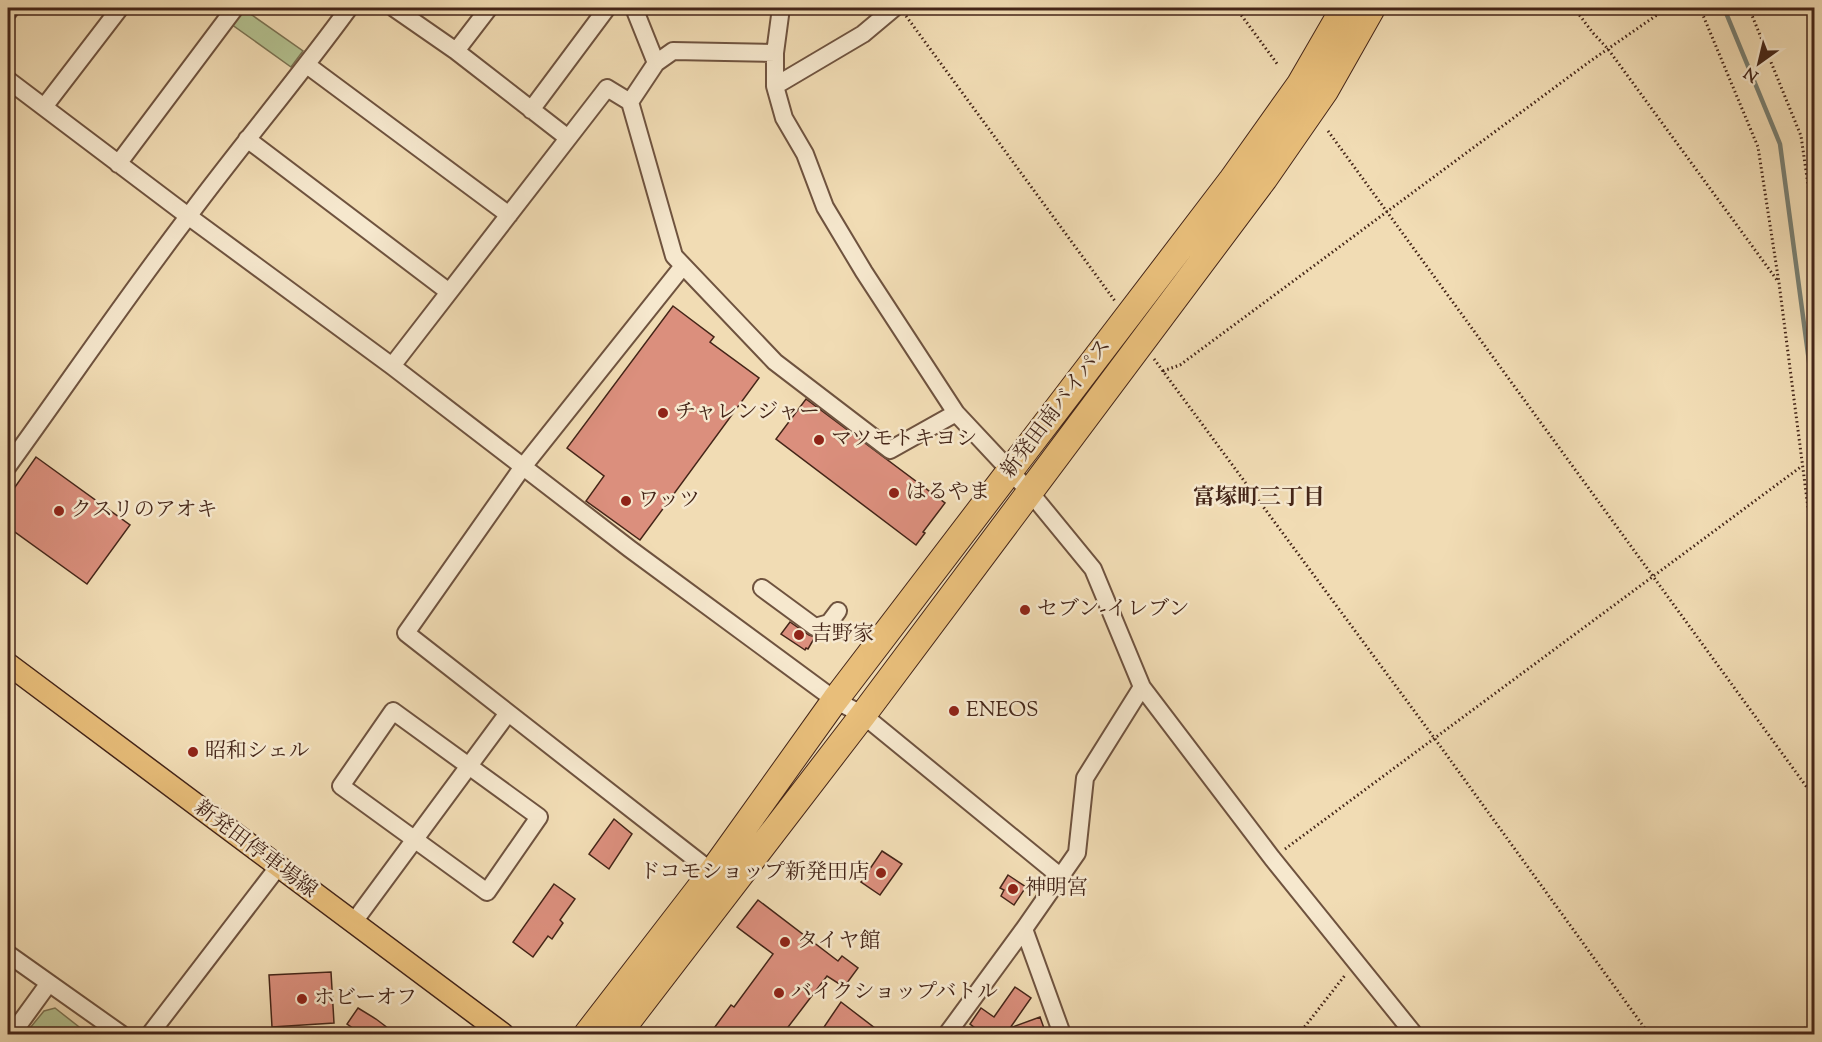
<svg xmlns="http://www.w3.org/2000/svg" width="1822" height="1042" font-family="'Sorts Mill Goudy','Noto Serif JP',serif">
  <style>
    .green { fill: #b4c291; stroke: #7c7454; stroke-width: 1.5 }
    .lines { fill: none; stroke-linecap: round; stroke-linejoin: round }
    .stream { stroke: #787f72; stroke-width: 4.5 }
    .building { fill: #db8f7d; stroke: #442518; stroke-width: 1.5 }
    .minor-casing { stroke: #6f533f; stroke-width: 20 }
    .major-casing { stroke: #442518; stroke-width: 24 }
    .highway-casing { stroke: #442518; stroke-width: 28 }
    .path { stroke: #442518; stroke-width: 3; stroke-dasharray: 1.5 3; stroke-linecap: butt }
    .minor { stroke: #f6e8ce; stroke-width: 16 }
    .major { stroke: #e8be7a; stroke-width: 21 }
    .highway { stroke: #e8be7a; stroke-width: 26 }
    .poi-dot { fill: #8f2418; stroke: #f6e8ce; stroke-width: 2 }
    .labels { text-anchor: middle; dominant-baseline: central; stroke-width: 5; stroke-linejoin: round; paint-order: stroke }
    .street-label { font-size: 21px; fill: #442518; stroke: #f6e8ce }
    .poi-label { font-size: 21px; fill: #442518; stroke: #f6e8ce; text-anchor: start }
    .neighbourhood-label { font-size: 22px; font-weight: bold; fill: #442518; stroke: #f6e8ce }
  </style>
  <rect width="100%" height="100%" fill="#f1dcb4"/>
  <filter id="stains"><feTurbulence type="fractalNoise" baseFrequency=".00333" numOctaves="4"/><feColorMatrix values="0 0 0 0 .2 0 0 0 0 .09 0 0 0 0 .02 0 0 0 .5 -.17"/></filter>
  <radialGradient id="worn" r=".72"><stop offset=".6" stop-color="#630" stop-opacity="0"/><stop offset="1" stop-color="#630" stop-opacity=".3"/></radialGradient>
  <path class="green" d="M242,8L303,51L291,67L231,24Z
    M55,1008L88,1034H25L44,1011Z"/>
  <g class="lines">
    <path class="stream" d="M1724,8L1780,144L1814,399"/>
  </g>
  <path class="building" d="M673,306L714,337L710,342L759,378L640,540L586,501L604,476L567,448Z
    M806,399L945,503L923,532L925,533L916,545L776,439Z
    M36,457L130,525L87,584L8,527V497Z
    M790,622L809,635L815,637L808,649L806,648L805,650L781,634Z
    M614,819L632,834L609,869L589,854Z
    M882,851L902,864L880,895L861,882Z
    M1008,875L1026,887L1014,905L1001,896L1004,890L1000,888Z
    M554,884L575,899L560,920L563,923L552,939L548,936L533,957L513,942Z
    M758,900L838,961L842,956L858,968L844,987L827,976L782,1035H709L731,1005L734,1007L773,954L737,927Z
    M331,972L334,1023L272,1027L269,975Z
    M1015,987L1031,998L1010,1028L1040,1017L1045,1031L1034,1035H984L970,1024L981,1008L994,1017Z
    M841,1002L884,1035H834L824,1027Z
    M358,1008L376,1019L397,1035H363L347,1024Z"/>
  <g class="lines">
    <g class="minor-casing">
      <path id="minor" d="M394,8L456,51L568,138
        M634,8L656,63
        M781,8L775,53V86L784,118L805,154L825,207L864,272L956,413L1029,491L1093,569L1142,687L1272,858L1414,1034
        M8,12L11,8
        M456,51L489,8
        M307,65L509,215
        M8,80L188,216L392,366L630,549L835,700L863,715L1061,877
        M775,86L863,34L894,8
        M630,102L656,63L673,51L775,53
        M44,107L120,8
        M531,110L607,8
        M247,139L449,292
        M118,164L235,8
        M683,266L522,468L406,633L712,872
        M392,366L607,88L630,102L674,256L775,362L890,450L956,413
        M8,466C69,382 127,296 190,214C242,144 298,78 349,8
        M762,588L815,627L829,623L838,611
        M393,711L539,817L487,892L341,786Z
        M353,923L508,713
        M8,954L121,1034
        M12,1034L49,983
        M150,1034L278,867
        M947,1034L1024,929
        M1062,1034L1024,929L1077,853L1085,778L1142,687"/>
    </g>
    <g class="major-casing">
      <path id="major" d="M8,664L503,1034"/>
    </g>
    <g class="highway-casing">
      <path id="highway" d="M587,1034L712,872L835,700L1231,181L1300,84L1344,8
        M618,1034L863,715L1264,179L1325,91L1372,8"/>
    </g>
    <path class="path" d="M1236,8L1278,65
      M1574,8L1593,33L1608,49L1777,280
      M1700,8L1758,147L1779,283L1814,554
      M1749,8L1801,136L1814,226
      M906,16L1115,301
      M1328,131L1814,797
      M1154,359L1435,739L1649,1034
      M1163,371L1180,365L1589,62L1667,8
      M1285,849L1802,466
      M1299,1034L1346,974
      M1797,1034L1814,1021"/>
    <use href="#minor" class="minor"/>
    <use href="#major" class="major"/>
    <use href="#highway" class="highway"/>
  </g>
  <g class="poi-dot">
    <circle cx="663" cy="413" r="6"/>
    <circle cx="819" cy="440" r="6"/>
    <circle cx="894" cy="493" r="6"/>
    <circle cx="626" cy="501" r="6"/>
    <circle cx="59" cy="511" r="6"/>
    <circle cx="1025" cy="610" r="6"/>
    <circle cx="799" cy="635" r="6"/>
    <circle cx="954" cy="711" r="6"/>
    <circle cx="193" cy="752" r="6"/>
    <circle cx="881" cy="873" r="6"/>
    <circle cx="1013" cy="889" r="6"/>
    <circle cx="785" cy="942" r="6"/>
    <circle cx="779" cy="993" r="6"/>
    <circle cx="302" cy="999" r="6"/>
  </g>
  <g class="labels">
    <g class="street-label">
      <text transform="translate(1057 409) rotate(-53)">新発田南バイパス</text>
      <text transform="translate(255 850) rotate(37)">新発田停車場線</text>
    </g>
    <g class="poi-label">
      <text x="675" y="413">チャレンジャー</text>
      <text x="831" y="440">マツモトキヨシ</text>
      <text x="906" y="493">はるやま</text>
      <text x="638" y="501">ワッツ</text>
      <text x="71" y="511">クスリのアオキ</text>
      <text x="1037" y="610">セブン-イレブン</text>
      <text x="811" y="635">吉野家</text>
      <text x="966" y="711">ENEOS</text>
      <text x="205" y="752">昭和シェル</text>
      <text x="869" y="873" text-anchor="end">ドコモショップ新発田店</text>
      <text x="1025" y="889">神明宮</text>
      <text x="797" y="942">タイヤ館</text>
      <text x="791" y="993">バイクショップバトル</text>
      <text x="314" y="999">ホビーオフ</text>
    </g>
    <g class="neighbourhood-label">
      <text x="1259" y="499">富塚町三丁目</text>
    </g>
  </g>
  <rect width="1822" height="1042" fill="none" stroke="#f1dcb4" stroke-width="30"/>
  <rect x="9" y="9" width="1804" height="1024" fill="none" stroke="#442518" stroke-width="3"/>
  <rect x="15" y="15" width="1792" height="1012" fill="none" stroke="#442518" stroke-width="1.5"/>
  <g transform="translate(1759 63) rotate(214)" stroke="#f6e8ce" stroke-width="4.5" paint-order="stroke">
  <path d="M0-4.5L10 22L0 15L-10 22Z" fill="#442518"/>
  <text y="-9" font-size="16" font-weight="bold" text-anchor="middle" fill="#442518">N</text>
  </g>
  <rect width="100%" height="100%" filter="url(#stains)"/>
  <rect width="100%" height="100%" fill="url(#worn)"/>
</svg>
